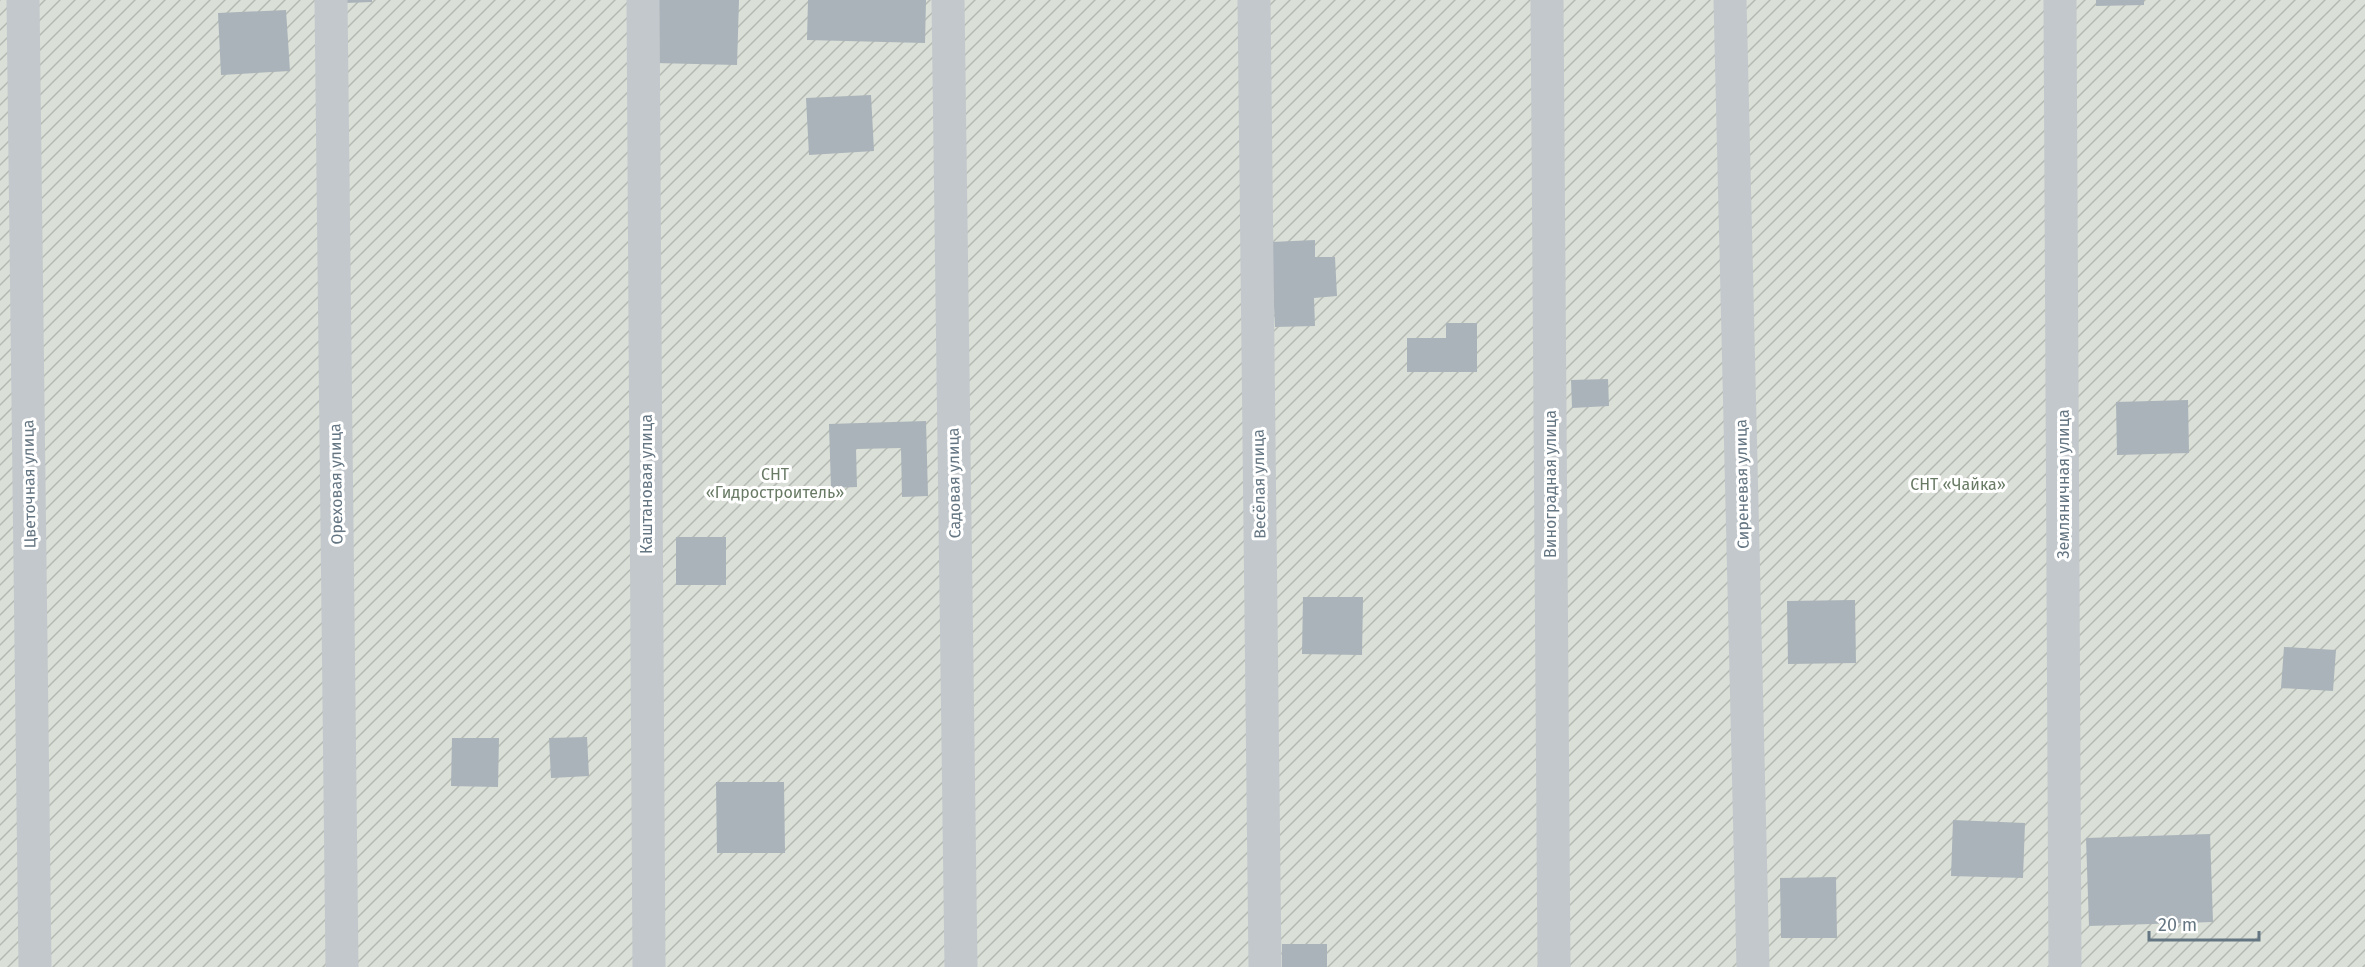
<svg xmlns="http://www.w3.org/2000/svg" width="2365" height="967" font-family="'Fira Sans',sans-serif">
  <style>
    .garden { fill: url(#garden-furrows) }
    .building { fill: #aab3b9 }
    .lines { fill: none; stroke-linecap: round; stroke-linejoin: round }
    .street { stroke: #c3c8cc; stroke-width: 33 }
    .labels { text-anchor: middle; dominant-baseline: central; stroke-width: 6; stroke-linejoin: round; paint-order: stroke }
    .park-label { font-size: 16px; fill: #687a64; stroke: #fff }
    .street-label { font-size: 16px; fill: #657683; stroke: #fff }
  </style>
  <defs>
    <pattern id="garden-furrows" width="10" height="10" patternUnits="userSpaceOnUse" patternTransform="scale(1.5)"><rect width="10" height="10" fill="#dadfd7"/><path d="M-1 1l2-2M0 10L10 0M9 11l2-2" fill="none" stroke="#b4b9b4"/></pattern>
  </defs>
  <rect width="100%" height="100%" fill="#fafaf8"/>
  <path class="garden" d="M0,0H2365V967H0Z"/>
  <path class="building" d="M345,0H372V2L345,3Z
    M657,0H739L737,65L655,63Z
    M808,0H926L925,43L807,40Z
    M2096,0H2144V5L2096,6Z
    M286,10L290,71L221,75L218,13Z
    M871,95L874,151L809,155L806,98Z
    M1315,240V257H1335L1337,296L1314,298L1315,326L1275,327L1271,242Z
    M1446,323H1477V372H1407V338H1446Z
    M1608,379L1609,406L1572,408L1571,380Z
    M2188,400L2189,453L2117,455L2116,402Z
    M926,421L928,496L902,497L901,448L856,449L857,487L831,488L829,424Z
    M676,537H726V585H676Z
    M1303,597H1363L1362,655L1302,654Z
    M1855,600L1856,663L1788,664L1787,601Z
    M2284,647L2336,650L2333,691L2281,688Z
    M587,737L589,776L551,778L549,738Z
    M452,738H499L498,787L451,786Z
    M716,782H784L785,853H717Z
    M1953,820L2025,823L2023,878L1951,876Z
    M2210,834L2213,922L2089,926L2086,838Z
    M1836,877L1837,938H1781L1780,878Z
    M1282,944H1327V967H1282Z"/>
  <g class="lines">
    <path class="street" d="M23,0L35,967
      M331,0L342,967
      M643,0L649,967
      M948,0L961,967
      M1254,0L1265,967
      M1547,0L1554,967
      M1730,0L1753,967
      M2060,0L2065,967"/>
  </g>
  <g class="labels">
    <g class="park-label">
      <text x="775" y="474">СНТ<tspan x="775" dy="18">«Гидростроитель»</tspan></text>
      <text x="1958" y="484">СНТ «Чайка»</text>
    </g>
    <g class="street-label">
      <text transform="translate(954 483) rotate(-91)">Садовая улица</text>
      <text transform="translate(29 484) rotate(-91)">Цветочная улица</text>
      <text transform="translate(336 484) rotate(-91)">Ореховая улица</text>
      <text transform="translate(646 484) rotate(-90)">Каштановая улица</text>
      <text transform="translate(1259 484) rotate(-91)">Весёлая улица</text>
      <text transform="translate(1550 484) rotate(-90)">Виноградная улица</text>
      <text transform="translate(1742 484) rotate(-91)">Сиреневая улица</text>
      <text transform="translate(2063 484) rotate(-90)">Земляничная улица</text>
    </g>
  </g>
  <path d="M2149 931v9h110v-9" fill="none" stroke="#657683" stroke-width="3"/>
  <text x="2158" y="931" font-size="18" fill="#657683" stroke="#ffffff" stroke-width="4.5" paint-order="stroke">20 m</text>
</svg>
